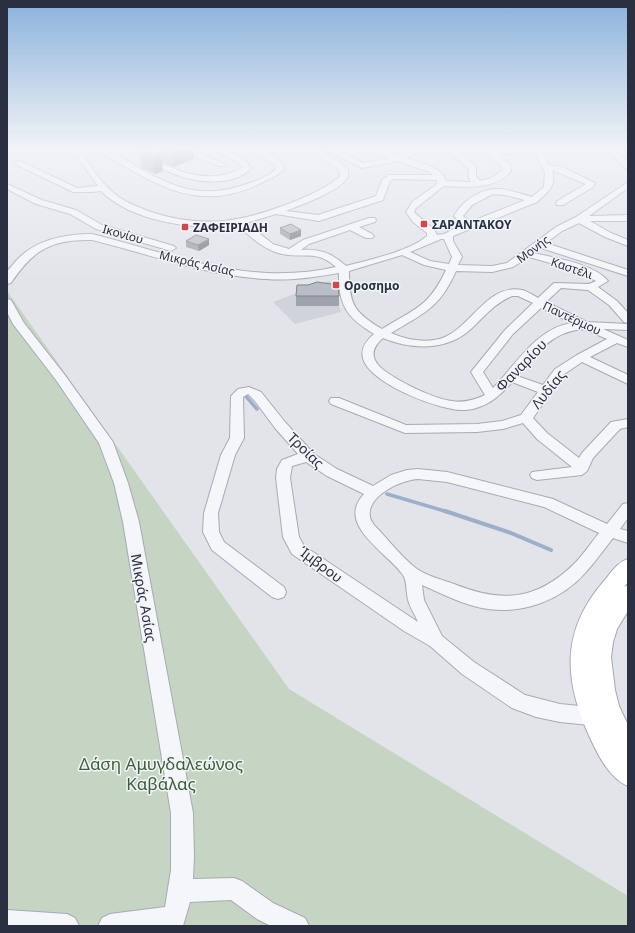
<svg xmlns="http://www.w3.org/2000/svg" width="635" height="933" font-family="'Noto Sans',sans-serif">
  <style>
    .built { fill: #d0d3dc }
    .green { fill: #c6d4c3 }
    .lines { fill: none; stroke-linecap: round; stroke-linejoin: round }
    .stream-far1 { stroke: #9eaeca; stroke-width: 3.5 }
    .stream { stroke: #9eaeca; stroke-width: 4 }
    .minor-casing { stroke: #a7aab4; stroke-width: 2 }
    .major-casing { stroke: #a2a7b6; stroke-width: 2 }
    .minor { fill: #f5f6f9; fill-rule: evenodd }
    .major { fill: #fff; fill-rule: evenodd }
    .wall { fill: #9fa3ab }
    .shaded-wall { fill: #82848b }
    .building { fill: #b9bdc7; stroke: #82848b }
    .poi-dot { fill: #cd494e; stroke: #f2f4f8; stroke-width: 1.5 }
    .labels { text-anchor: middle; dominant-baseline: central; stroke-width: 3; stroke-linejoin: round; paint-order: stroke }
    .far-poi-label { font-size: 12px; font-weight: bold; fill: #2a3042; stroke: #f2f4f8; text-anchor: start }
    .far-street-label { font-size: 12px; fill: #2a3042; stroke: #f2f4f8 }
    .street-label { font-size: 14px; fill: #2a3042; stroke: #f2f4f8 }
    .near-park-label { font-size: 17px; fill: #3b5e38; stroke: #f2f4f8 }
  </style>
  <rect width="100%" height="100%" fill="#e2e4ea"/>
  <path class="built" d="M328,281L333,283L335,286V296L341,312L295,324L273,302Z"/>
  <path class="green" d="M7,291L289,689L628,896V926H7Z"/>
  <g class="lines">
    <path class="stream-far1" d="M244,394L257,409
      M387,494L448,512"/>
    <path class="stream" d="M445,511L511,533L551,550"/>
    <g class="minor-casing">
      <path id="minor" d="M72,150H80C90,166 101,183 116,195C126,203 139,207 151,212C205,230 247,221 298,200C312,194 326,188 338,178L340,176V171L310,150C324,150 339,160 348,170C348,171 348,175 348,176C342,191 300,205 286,211L318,215L376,196L382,180L389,175H433L429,172L398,161L362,168L327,150H337L363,163L390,158L377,150H386L399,156L413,150H424L406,158C419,163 442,166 446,181L468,182H471L468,176L469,169L453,155L445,150L459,151L476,167V176L480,181L491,178L503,170L502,167L483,150H542L549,165L562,167L595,183L593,187L563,205H557L556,203L557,201L586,184L552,170C557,186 548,192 537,202L453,236V241L462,257L458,265L492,266L507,263L556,227L576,217L628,182V188L589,216L628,215V221H590L611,233L628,240V246L605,237L579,223L562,231L546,243L628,270V276L541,248L534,253C555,258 595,264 608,281L598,287L617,301L628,313V323L624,322L609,305L588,290L561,288L546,302L587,322L628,324V330L603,329L628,340V347L617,343L590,357L628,375V384L582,362L563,375L533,418L547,433L579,458L582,453L611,422L628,419V427L620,429L593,458L587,471L582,475L537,480L532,478L530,475L532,472L572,467L537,439L523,423L503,429L477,432L405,433L331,404L329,401L331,398H339L406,425L477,424L502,421L521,415L538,392L512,382C499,397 486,408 466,410C442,412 368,383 363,358C360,348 367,340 374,334C347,318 338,305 339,273C315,277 291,281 266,279C207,276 149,254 92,240C51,239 33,250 11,283L7,284C7,280 6,275 7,272C9,268 13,265 15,262C34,240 64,234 92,234C149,248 207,270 267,273C290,274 314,272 336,267C315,248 302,260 278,253C262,248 250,236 237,225C196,231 132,222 101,191L92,192H73L13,163L17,161H20L77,188L98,186ZM497,154H536L545,173L544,187L532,197C521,194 509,189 498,189C481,188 462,201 454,216L462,225L444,234L437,235C436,228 420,219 414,212L416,208L444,186C467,187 495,190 511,171L509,164ZM393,179L437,180L436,185L413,201L406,212L413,222L427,233V236C410,251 369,260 346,266C332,253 320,249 301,250L309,244L350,230L366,238H372L374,236L372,234L359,227L375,222L376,220L375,218H369L303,240L289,249L273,244L246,223L276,214L319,221L383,200L390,181ZM493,194L505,195L525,200L470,222L463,216L472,205ZM441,239H444L452,257L449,264L430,261L410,252ZM402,255L424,265L446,270C429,307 414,309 382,329C353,312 349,303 349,271ZM529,257L575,270L596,281L589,284L554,283L538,298C533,295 527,291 522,290C489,283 471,326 445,337C429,344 406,340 391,333C424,313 439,309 456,271L492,272L513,267ZM512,296H518L533,303L505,330L471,372L485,395C474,400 464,403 452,401C436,400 384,376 376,362C370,352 376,344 383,338C412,350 447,351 471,329C484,317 495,303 512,296ZM541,308L572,323C536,328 516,365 493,388L483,372L513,334ZM584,329L607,339L577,355L555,369L543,385L517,376C535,353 553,331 584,329Z
        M100,150C114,150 119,156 131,163C166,184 196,199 237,187C250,183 267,178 276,169L275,165L253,150C264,150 281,157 284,169C278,176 269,179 261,183C213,207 175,196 131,170C121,164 109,158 100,150Z
        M179,150H191L226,164L225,166H219Z
        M215,150C228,150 244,157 251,168C235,186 200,183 180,176C172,174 165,169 157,167C151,165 144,167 139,163C149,154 175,170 186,173C204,178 227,178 243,167L241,165Z
        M608,150H616L628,162V168H625Z
        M7,184L42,200L76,210L102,225L174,246L176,248L171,251L96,229L70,214L36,204L7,189Z
        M7,299L11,300L24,323L64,374L113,442L128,483L139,522L193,813L194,856L193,879L234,878L242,881L273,903L305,918L309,926H271L257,919L231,900L190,902L183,926H98L102,918L110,914L165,907L171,870V813L123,522L114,483L99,443L56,380L13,324L7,312Z
        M249,387L261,392L285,422L314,454L337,469L373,486L391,475L407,470L418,469L447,472L553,499L607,524L623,504L628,503V518L620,529L628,531V543L613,538C604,549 596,561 586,572C561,600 525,614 488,609C465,606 443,594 422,585L424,600L442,636L474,662L525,695L560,704L599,708L606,711L609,717L606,723L599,726L560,722L536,717L512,708L462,674L430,646L404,631L292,554L283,537L276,478L277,469L282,460L298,454L275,428L255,401L248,394L243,397L244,438L235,455L218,513L219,532L224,542L284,587L286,592L284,597L278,599L272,597L212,550L203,532L204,513L221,455L230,438L231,396L238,389ZM306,462L327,476L364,494C335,525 387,552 403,575C407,581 406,592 408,600C410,607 415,615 418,622L304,546L299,537L290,478L292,466ZM418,479L447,482L544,507L599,533C591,543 583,555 574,564C536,601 501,603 454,584C443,580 427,576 417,569C401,557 388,539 374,525C373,523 370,519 370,517C366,496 401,480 418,479Z
        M7,910L67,914L75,918L79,926H7Z"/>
    </g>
    <g class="major-casing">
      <path id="major" d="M628,559V582L624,587L628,585V611L617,629L613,642L611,657L615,690L619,706L628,725V786C611,779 600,759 592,742C564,683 559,633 604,581C611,573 617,562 628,559Z"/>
    </g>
    <use href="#minor" class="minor"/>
    <use href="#major" class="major"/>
  </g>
  <path class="wall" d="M159,150H193L194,159L174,167L162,162L163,171L155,174L142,168L139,152L159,154Z
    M280,228L301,230V236L290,240L280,234Z
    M186,241L209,245L199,251L186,247Z
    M296,296H339V306H296Z"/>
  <path class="shaded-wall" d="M175,150H193L194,159L174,167L172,151Z
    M161,155L163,171L155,174L153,158Z
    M301,230V236L290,240V234Z
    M209,239V245L199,251L198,245Z"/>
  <path class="building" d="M139,152H153L161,155L153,158Z
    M291,224L301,230L290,234L280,228Z
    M196,235L209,239L198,245L186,241Z
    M317,282L338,285L339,296H296L297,285H308Z"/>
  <linearGradient id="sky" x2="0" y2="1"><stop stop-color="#8ab2dc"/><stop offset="0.53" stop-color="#f2f3f6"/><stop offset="1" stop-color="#f2f3f6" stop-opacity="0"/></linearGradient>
  <rect width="635" height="281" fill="url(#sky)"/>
  <g class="poi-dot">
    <rect x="420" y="220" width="8" height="8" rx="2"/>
    <rect x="181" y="223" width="8" height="8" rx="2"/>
    <rect x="332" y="281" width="8" height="8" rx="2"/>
  </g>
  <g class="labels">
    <g class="far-poi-label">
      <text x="432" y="224">ΣΑΡΑΝΤΑΚΟΥ</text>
      <text x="193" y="227">ΖΑΦΕΙΡΙΑΔΗ</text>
      <text x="344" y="285">Οροσημο</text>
    </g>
    <g class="far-street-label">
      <text transform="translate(123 234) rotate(16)">Ικονίου</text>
      <text transform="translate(533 249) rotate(-37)">Μονής</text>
      <text transform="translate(197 263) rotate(13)">Μικράς Ασίας</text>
      <text transform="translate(572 268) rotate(19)">Καστέλι</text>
      <text transform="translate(572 318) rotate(25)">Παντέρμου</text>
    </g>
    <g class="street-label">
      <text transform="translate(521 365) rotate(-46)">Φαναρίου</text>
      <text transform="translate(548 389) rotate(-51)">Λυδίας</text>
      <text transform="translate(306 450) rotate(44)">Τροίας</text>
      <text transform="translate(321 564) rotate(37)">Ίμβρου</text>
      <text transform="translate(144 598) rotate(80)">Μικράς Ασίας</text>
    </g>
    <g class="near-park-label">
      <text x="161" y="763">Δάση Αμυγδαλεώνος<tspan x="161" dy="20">Καβάλας</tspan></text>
    </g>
  </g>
  <rect width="635" height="933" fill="none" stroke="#2a3042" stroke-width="16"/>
</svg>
